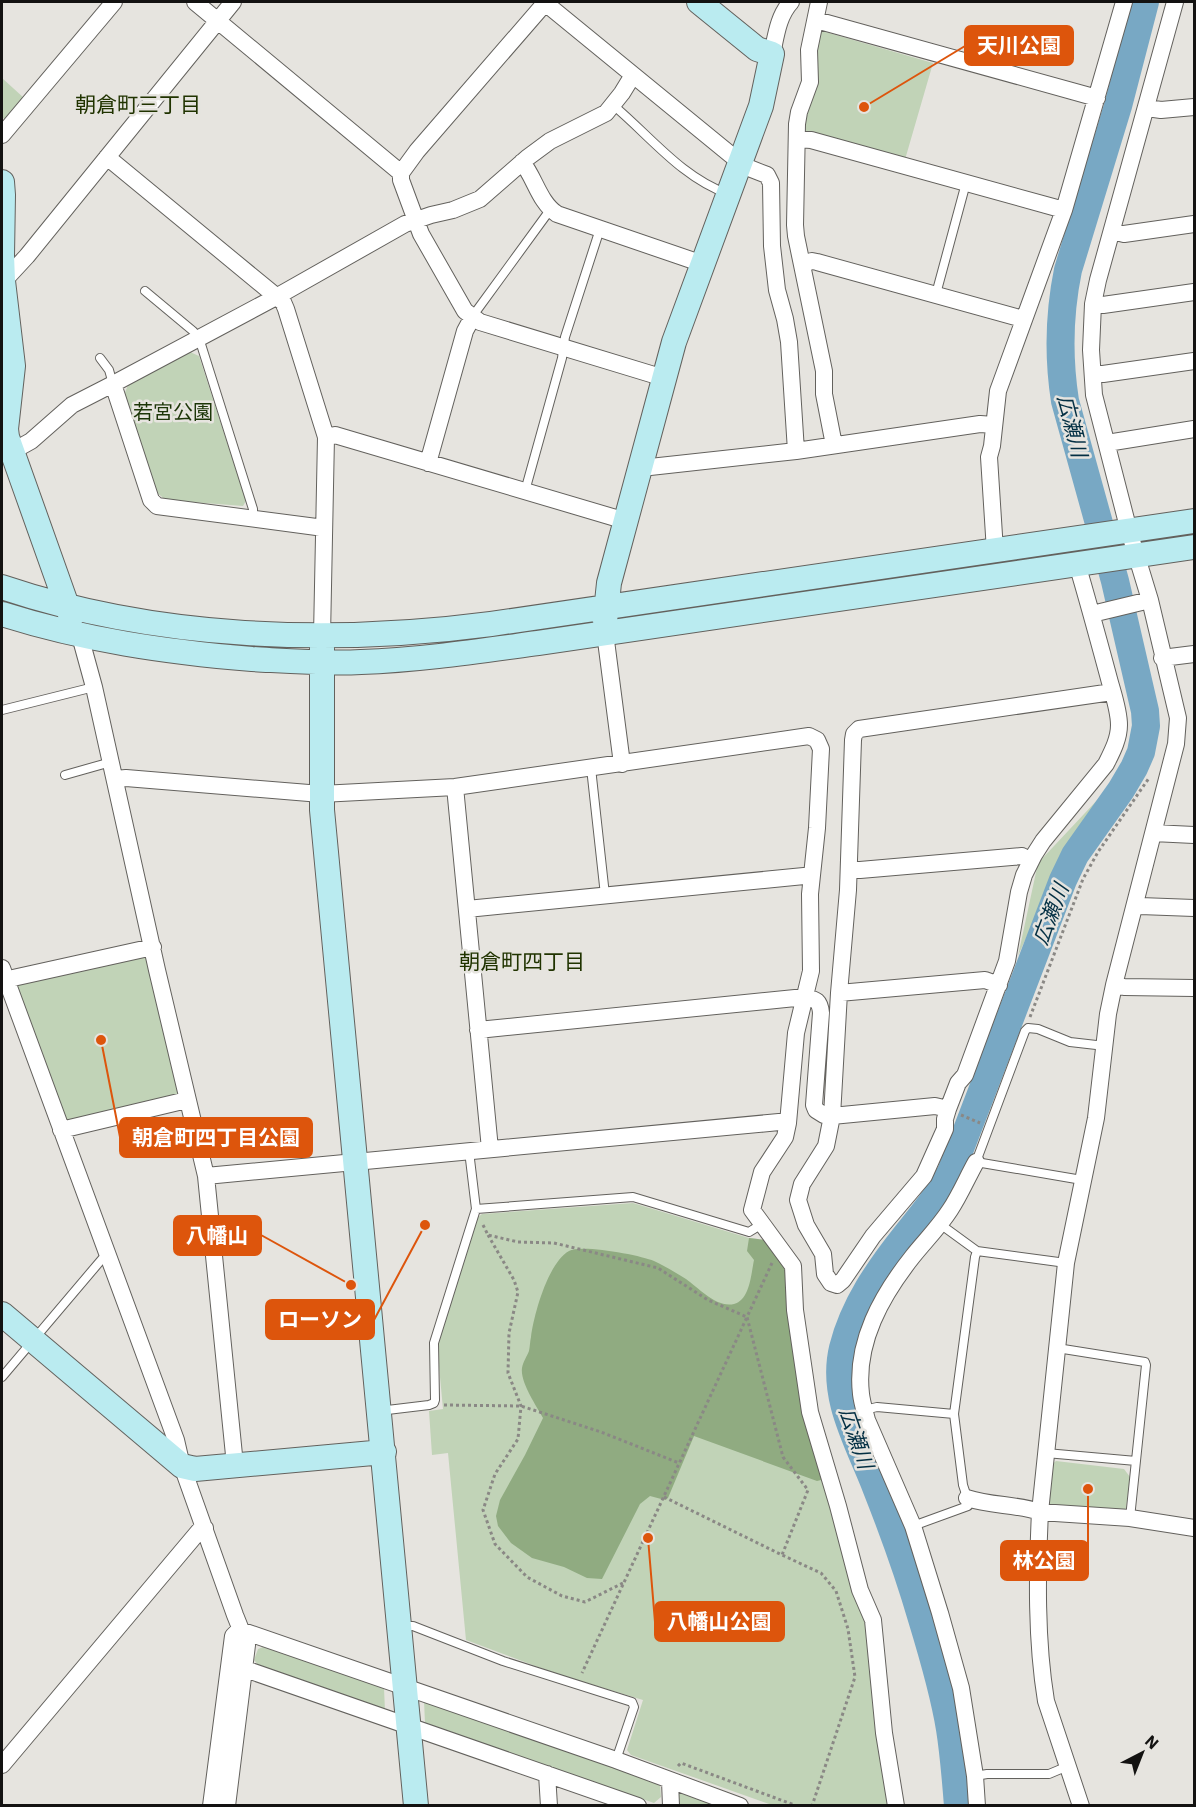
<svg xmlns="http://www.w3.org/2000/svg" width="1196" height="1807" font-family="'IBM Plex Sans','Noto Sans JP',sans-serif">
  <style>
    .green { fill: #c1d3b7 }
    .forest { fill: #90ab81 }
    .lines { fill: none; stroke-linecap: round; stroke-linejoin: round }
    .river { stroke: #78a8c4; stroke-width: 28 }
    .lane-casing { stroke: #63615d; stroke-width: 10 }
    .street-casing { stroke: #63615d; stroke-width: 18 }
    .secondary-casing { stroke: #63615d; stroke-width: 26 }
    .path { stroke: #8a8885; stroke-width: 3; stroke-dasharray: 3 3; stroke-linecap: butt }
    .lane { stroke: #fff; stroke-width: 8 }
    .street { stroke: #fff; stroke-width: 16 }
    .secondary { stroke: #baebf0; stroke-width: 24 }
    .labels { text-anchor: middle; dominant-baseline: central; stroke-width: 5; stroke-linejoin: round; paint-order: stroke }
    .park-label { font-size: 20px; fill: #1c3608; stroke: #e6e4df }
    .neighbourhood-label { font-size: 21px; fill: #203300; stroke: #e6e4df }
    .water-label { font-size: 21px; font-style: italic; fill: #032f43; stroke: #e6e4df }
    .leader { fill: none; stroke: #dd550c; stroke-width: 2 }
    .callout-dot { fill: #dd550c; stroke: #e6e4df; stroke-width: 2 }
    .callout { fill: #dd550c; stroke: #dd550c; stroke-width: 2 }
    .callout-label { font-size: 21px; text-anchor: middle; font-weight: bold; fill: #fff }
  </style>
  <rect width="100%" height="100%" fill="#e6e4df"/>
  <path class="green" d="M822,31L933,63L904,163L807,136L802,127L816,36Z
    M2,78L24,98L6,119L2,118Z
    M190,352L199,356L246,501L243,506L166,500L157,493L124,395L128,385Z
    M1100,797L1052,880L1018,956L1038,863Z
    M149,952L180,1096L64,1123L14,984Z
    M633,1203L749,1238L758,1239L825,1479L854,1597L865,1618L887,1805H772L631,1755L627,1750L643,1700L554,1673L466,1640L448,1453L432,1455L429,1411L443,1409L437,1345L477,1218L482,1214Z
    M1056,1461L1124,1469L1130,1477L1126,1508L1124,1511L1051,1507L1047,1502L1050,1466Z
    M263,1647L384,1688L385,1711L259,1666L254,1660L258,1649Z
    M424,1701L654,1782L660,1786L661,1797L654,1803L425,1723Z
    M680,1793L715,1805H677L675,1798Z"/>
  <path class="forest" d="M749,1238L767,1240L788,1267L825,1479L817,1481L694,1436L668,1498L665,1500L650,1496L640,1504L602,1579L587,1578L564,1567L532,1558L511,1543L498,1526L496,1516L500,1500L525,1455L543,1418C536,1405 520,1382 522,1368C523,1362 527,1356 529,1351C530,1346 530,1341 531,1337C534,1314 548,1263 569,1251C581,1244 640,1255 654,1261C665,1266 676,1273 686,1279C699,1288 716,1308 734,1304C750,1300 751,1274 754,1260L747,1251Z"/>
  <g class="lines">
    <path class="river" d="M958,1806C956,1780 954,1754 950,1729C944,1692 933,1655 922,1619C909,1574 893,1530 876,1487C859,1443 831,1397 843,1348C854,1305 879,1269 907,1234C923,1214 939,1195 951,1172L1063,880L1075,855L1121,790L1134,768L1141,752L1146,726L1145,711L1115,581L1065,401C1058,356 1059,314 1068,270L1118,106L1145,2"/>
    <g class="lane-casing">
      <path id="lane" d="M613,105C650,136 681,177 728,194
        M145,291L193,331L199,338L253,509V518
        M936,294L966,183
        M472,317L550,210
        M100,358L109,370L113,384
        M525,491L562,358L565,337L600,229
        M2,710L94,687
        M591,768L605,895
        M65,775L111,762
        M1082,1180L976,1162L1025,1031L1028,1028L1038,1029L1070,1042L1105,1046
        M476,1209L633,1197L749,1232L762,1224
        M940,1224L977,1251L1066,1263
        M1057,1348L1145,1362L1146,1365L1130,1518
        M2,1377L102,1259L108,1256
        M864,1410L877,1407L954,1414
        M379,1411L429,1405L434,1403L435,1400L434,1343L476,1209L469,1151
        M1046,1453L1136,1461
        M913,1526L968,1506V1500L963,1485L954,1414L975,1257L977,1251
        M401,1626H413L503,1661L632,1702L634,1707L616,1760
        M975,1776L987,1774H1049L1068,1766"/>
    </g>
    <g class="street-casing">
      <path id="street" d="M195,2L401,173
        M544,2L731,155L749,168L767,175L771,183L772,246L777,290L785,319L789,342L796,451
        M546,2L417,151L401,173V180L421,234L465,311L480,322L664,378
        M819,2L809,50L810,82L799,112L797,124L795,225L796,236L824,371V394L834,445
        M816,20L1097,98
        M772,54C776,36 778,16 791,2
        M1147,108L1161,110L1194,107
        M2,135L114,2
        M797,139L811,140L1064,210
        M107,157L266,288L283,302L286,309L326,437L322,636
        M522,162C535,178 539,202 557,214L703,264
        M1112,231L1124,234L1194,224
        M802,264L812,261L817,262L1023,319
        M2,283L27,256L233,2
        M1093,304L1103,305L1194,292
        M1093,374H1103L1194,361
        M113,384L151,500L157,506L324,528
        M326,437L335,435L626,521
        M1107,443L1194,429
        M13,451L31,441L72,405L113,384L276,297L405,224L431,215L453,210L480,199L527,158L550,141L606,113L622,93L633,75
        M428,463L465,331L472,318
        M641,468L796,451L980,424L994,425
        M995,551L989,457L992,446L998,391L1064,210L1124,2
        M1077,564C1088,601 1098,638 1108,675C1112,691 1119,709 1119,725C1119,739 1112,752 1106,764L1043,841L1034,855L1024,875L1019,892L1007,961L965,1075L958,1083L948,1109L945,1119V1129L924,1176L873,1236L843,1280L837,1285L831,1283L825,1274L823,1254L806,1225L798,1200L802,1184L826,1146L832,1116L839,993L848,890L853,740L854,734L859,729L1112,692
        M1092,614L1150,600
        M605,633L622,764
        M80,636L94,687L157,970L206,1176L235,1465
        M1162,658L1194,654
        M115,779L126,778L321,794L455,787L809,736L817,740L821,749L817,828L810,894L811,971L796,1033L788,1123L785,1137L762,1172L752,1210L793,1266L795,1310L810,1412L838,1506L860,1590L873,1620L884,1733L896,1806
        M455,787L490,1149
        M1153,833L1194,835
        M849,869L860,870L1022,856L1031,861
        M1135,904L1140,906L1194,908
        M467,909L804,876L811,877
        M2,968L176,1440L182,1466L235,1615L247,1645L227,1806
        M2,985L6,980L13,978L153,947
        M1114,985L1124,987L1194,988
        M839,993L985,980L999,985
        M478,1030L805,997C816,999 820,1001 821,1013L814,1105L816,1110L824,1115L832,1116L935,1106L948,1109
        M61,1130L187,1100
        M976,1162C967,1178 960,1195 950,1210C939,1227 925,1241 913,1256C882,1295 855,1342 861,1394C862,1403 865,1412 867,1420L913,1526L940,1613L961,1688L975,1776L977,1806
        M206,1176L779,1122L788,1123
        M967,1498C991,1506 1016,1504 1040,1512L1130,1518L1194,1528
        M245,1669L638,1806
        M2,1765L199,1531L205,1528
        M547,1774L549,1806
        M670,1781L671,1806
        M211,1806L233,1636L238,1631H243L616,1760L740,1806
        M1081,1806L1046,1701C1036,1640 1037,1574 1040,1512L1066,1263L1096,1118L1108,1014L1114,985L1176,744L1178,718L1150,600L1129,531L1094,395L1091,350L1093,304L1098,280L1175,2"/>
    </g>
    <g class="secondary-casing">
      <path id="secondary" d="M2,182L3,195L2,255L3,281L13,366L6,429L7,437L71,617
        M2,587C156,639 331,645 491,624L1194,521
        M2,614C84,640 166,652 252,659C289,661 325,664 361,662C421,660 479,651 538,643L1194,547
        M605,621L609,583L674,342L761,106L772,54L757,49L699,2
        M322,648V810L416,1806
        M2,1314L182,1466L195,1469L384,1452"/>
    </g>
    <path class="path" d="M1030,1017L1083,879L1098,852L1149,778
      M961,1115L980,1123
      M483,1225L488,1235L518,1242L554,1243L658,1268L708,1300L747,1317L582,1673
      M488,1235L514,1280L518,1292L509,1333L508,1373L521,1406L518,1439L495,1474L483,1510L495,1544L527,1577L562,1596L585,1602L623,1583
      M772,1263L747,1317L783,1457L808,1490L782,1555
      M444,1405L521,1406L601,1432L679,1463
      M664,1497L782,1555L821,1573L836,1591L848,1629L855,1677L812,1806
      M678,1766L681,1763L797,1806"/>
    <use href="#lane" class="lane"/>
    <use href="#street" class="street"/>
    <use href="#secondary" class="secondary"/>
  </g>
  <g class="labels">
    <g class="park-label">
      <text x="173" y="411">若宮公園</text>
    </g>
    <g class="neighbourhood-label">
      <text x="138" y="104">朝倉町三丁目</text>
      <text x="522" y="961">朝倉町四丁目</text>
    </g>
    <g class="water-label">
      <text transform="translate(1073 426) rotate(76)">広瀬川</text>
      <text transform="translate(1050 914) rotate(-69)">広瀬川</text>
      <text transform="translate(857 1438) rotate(71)">広瀬川</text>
    </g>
  </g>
  <path class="leader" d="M864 107L965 46M101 1040L120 1137M351 1285L261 1235M425 1225L374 1320M1088 1489L1088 1560M648 1538L655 1622"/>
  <g class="callout-dot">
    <circle cx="864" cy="107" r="6"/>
    <circle cx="101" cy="1040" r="6"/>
    <circle cx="351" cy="1285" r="6"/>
    <circle cx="425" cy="1225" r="6"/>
    <circle cx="1088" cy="1489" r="6"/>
    <circle cx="648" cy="1538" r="6"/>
  </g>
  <g class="callout">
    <rect x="965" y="26" width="108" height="39" rx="6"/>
    <rect x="120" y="1118" width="192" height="39" rx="6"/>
    <rect x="174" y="1216" width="87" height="39" rx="6"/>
    <rect x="266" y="1300" width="108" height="39" rx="6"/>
    <rect x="1001" y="1541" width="87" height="39" rx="6"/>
    <rect x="655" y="1602" width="129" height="39" rx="6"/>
  </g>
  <g class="callout-label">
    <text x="1019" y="53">天川公園</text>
    <text x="216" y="1145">朝倉町四丁目公園</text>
    <text x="217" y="1243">八幡山</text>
    <text x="320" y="1327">ローソン</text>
    <text x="1044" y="1568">林公園</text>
    <text x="719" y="1629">八幡山公園</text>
  </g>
  <rect width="1196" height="1807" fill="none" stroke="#131211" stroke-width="6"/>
  <g transform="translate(1142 1753) rotate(42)" stroke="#e6e4df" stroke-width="4.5" paint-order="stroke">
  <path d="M0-4.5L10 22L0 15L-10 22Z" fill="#131211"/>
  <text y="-9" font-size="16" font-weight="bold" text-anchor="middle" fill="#131211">N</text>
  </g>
</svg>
